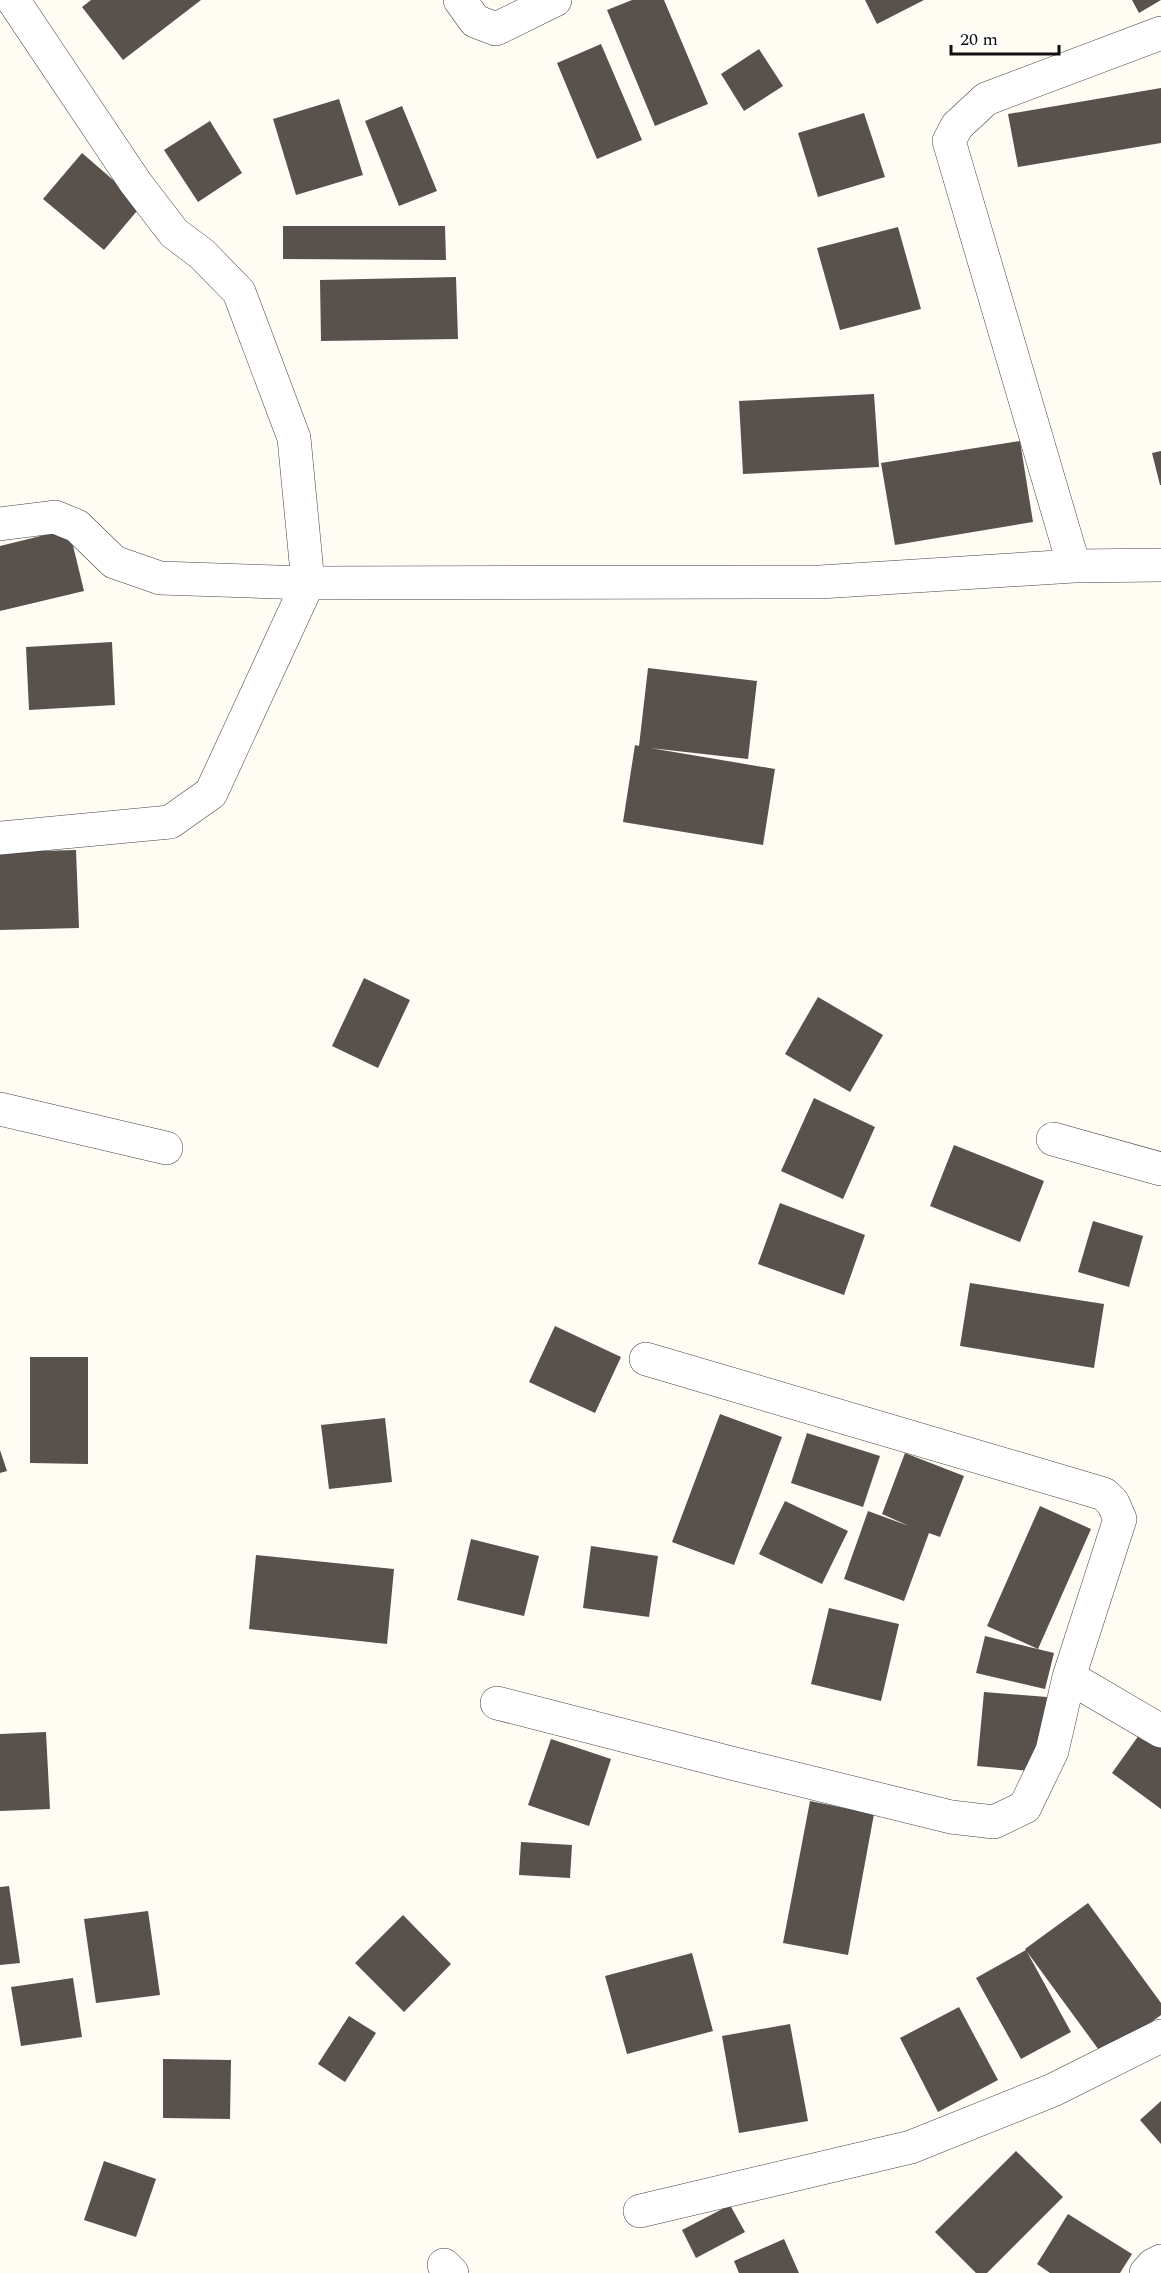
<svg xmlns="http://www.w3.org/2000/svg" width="1161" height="2273" font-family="Spectral,serif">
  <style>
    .building { fill: #59514c }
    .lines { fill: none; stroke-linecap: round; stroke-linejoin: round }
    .minor-casing { stroke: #434343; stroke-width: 34 }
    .minor { stroke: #fff; stroke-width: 33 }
  </style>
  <rect width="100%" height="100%" fill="#fffcf4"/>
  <path class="building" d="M91,0H201L123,60L82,7Z
    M632,0H664L708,104L655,126L607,10Z
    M865,0H924L877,24Z
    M1132,0H1161L1139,13Z
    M601,44L642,140L597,159L557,63Z
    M759,49L783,86L744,111L721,74Z
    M1161,88V143L1018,167L1008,114Z
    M339,99L363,175L296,195L273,119Z
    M402,106L437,191L399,206L365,121Z
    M864,113L885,177L818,197L798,133Z
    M210,121L242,173L198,202L164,150Z
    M82,153L142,205L104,250L43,199Z
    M283,226H445L446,260L283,259Z
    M898,227L921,309L840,330L817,248Z
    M456,277L458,339L321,341L320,280Z
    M874,394L879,467L743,474L739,401Z
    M1020,441L1033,522L895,545L881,463Z
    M1161,451V485H1160L1152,453Z
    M69,529L84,591L0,611V546Z
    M112,642L115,705L29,710L26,647Z
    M648,668L757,681L748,759L650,748L775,769L763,845L623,822L635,745L639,746Z
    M76,850L79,928L0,930V852Z
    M364,978L410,1000L378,1068L332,1046Z
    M818,997L883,1035L850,1092L785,1054Z
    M814,1098L875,1127L843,1199L781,1171Z
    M954,1145L1044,1181L1020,1242L930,1206Z
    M780,1203L865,1235L844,1295L758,1264Z
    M1093,1221L1143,1236L1129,1287L1078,1272Z
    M970,1283L1104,1304L1094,1368L960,1346Z
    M555,1326L621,1357L595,1413L529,1382Z
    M30,1357H88V1464L30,1463Z
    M720,1414L782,1437L734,1565L672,1542Z
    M385,1418L392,1482L329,1489L321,1425Z
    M807,1433L880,1456L863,1507L791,1483Z
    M0,1450L7,1471L0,1473Z
    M905,1453L964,1476L940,1537L929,1533L904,1601L844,1579L868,1511L909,1526L882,1514Z
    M785,1501L848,1531L822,1584L759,1554Z
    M1040,1506L1091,1529L1038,1649L987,1626Z
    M471,1539L539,1556L524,1616L457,1600Z
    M591,1546L658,1556L649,1617L583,1608Z
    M256,1555L394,1569L387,1644L249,1629Z
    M829,1608L899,1624L881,1701L811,1684Z
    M985,1636L1054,1653L1045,1689L976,1673Z
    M984,1692L1047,1697L1041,1772L977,1766Z
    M1144,1728L1161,1741V1809L1112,1773Z
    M46,1732L50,1809L0,1811V1734Z
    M551,1739L611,1759L589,1826L528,1805Z
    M810,1801L874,1814L848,1955L783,1943Z
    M521,1842L572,1845L570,1878L519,1875Z
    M9,1886L20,1963L0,1965V1887Z
    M1088,1903L1161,2003V2015L1104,2057L1025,1949Z
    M148,1911L160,1995L96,2003L84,1919Z
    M403,1915L451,1964L404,2012L355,1963Z
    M1026,1950L1071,2032L1021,2059L976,1978Z
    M692,1953L713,2031L627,2054L605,1976Z
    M73,1978L82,2037L21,2046L11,1987Z
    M959,2007L998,2080L938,2112L900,2038Z
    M349,2016L376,2033L345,2082L318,2064Z
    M790,2024L808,2121L739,2133L722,2036Z
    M163,2059L231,2060L230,2119L163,2118Z
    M1161,2101V2144L1140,2120Z
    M1016,2151L1063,2197L987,2273H976L935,2232Z
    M104,2161L156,2179L136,2237L84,2220Z
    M730,2205L745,2232L696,2258L682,2230Z
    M1068,2214L1132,2254L1120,2273H1050L1037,2264Z
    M784,2239L799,2273H739L734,2261Z"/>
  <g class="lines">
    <g class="minor-casing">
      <path id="minor" d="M460,0L475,21L496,29L555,0
        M0,524L55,517L77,526L114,562L160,578L308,583L820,582L1074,566L1161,565
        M1074,566L949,141L957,126L986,99L1161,33
        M0,838L170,822L211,793L308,583L294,438L239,292L202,254L174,233L135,182L13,0
        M0,1109L166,1148
        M1053,1139L1161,1169
        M646,1359L1104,1494L1113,1503L1120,1519L1069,1677L1161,1731
        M497,1703L731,1763L951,1817L994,1822L1025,1807L1052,1751L1069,1677
        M640,2211L911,2147L1053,2090L1161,2036
        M444,2265L452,2273
        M1146,2273L1153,2265L1161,2261"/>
    </g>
    <use href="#minor" class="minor"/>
  </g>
  <path d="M951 45v9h108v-9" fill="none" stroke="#101010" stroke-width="3"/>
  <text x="960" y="45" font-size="18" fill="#101010" stroke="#ffffff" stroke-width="4.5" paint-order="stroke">20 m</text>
</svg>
